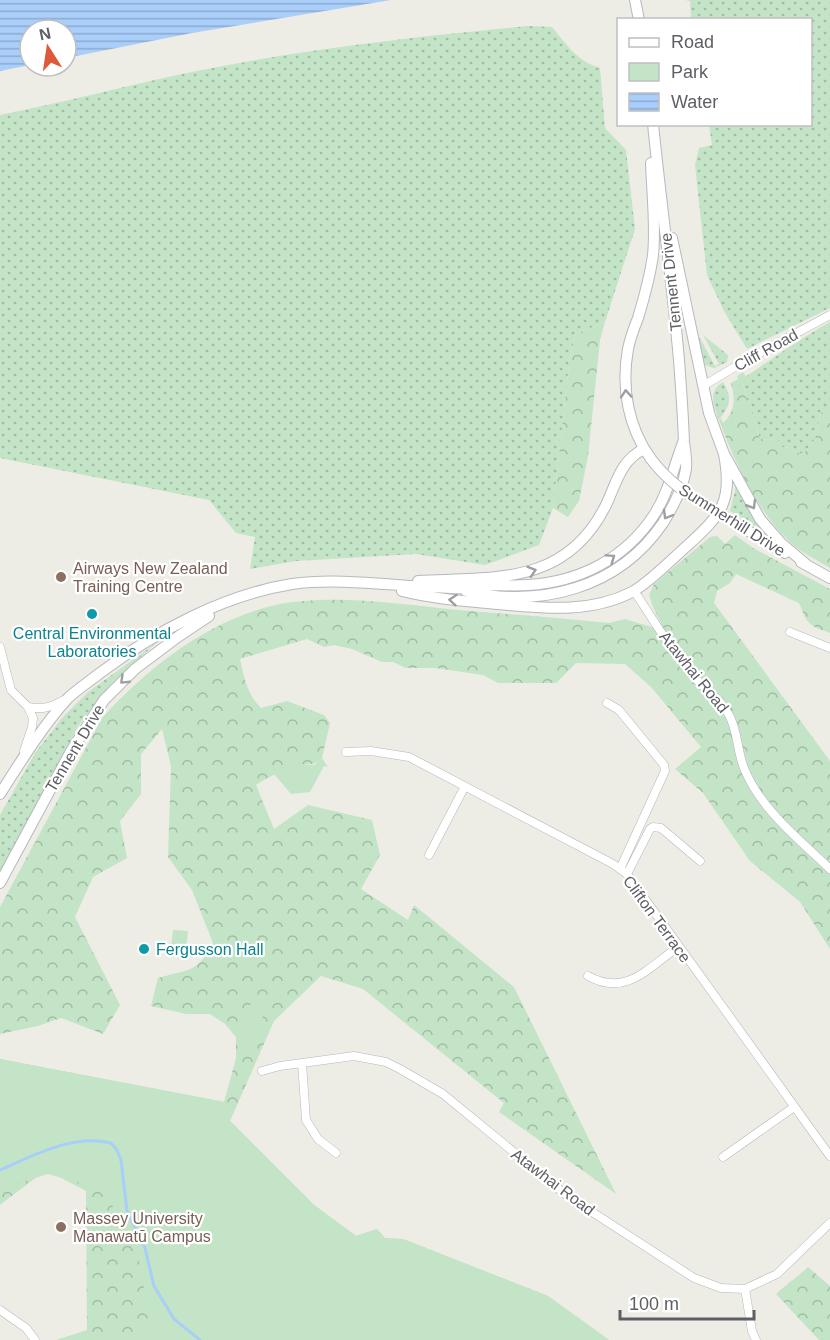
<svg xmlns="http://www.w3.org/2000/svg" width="830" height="1340" font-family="Helvetica,sans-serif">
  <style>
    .grass { fill: url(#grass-dots) }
    .forest { fill: url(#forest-crowns) }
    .park { fill: #c3e4c6 }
    .water { fill: url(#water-rules) }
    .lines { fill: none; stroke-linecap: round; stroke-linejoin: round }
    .stream { stroke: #a9cefa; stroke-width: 3 }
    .minor-casing { stroke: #b5b6bb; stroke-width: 9 }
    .secondary-casing { stroke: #b6b8be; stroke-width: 12 }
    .minor { stroke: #fff; stroke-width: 8 }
    .secondary { stroke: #fff; stroke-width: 10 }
    .secondary-bridge-casing { stroke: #b6b8be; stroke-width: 12; stroke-linecap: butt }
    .secondary-bridge { stroke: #fff; stroke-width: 10 }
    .oneway { stroke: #9e9fa2 }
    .education-dot { fill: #8d6e63; stroke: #fff; stroke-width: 2 }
    .culture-dot { fill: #0f9aa8; stroke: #fff; stroke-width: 2 }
    .labels { text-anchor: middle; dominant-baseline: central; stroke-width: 4.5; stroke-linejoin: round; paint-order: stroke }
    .street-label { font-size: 16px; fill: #5d5f64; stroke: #fff }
    .education-label { font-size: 16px; fill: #785e54; stroke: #fff; text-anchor: start }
    .culture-label { font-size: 16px; fill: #0d838f; stroke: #fff }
  </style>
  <defs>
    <pattern id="grass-dots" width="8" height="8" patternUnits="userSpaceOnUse" patternTransform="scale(1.5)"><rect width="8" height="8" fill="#c3e4c6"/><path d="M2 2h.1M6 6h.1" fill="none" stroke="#a2bca4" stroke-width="1.8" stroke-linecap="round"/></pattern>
    <pattern id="forest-crowns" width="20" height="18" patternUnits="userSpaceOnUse" patternTransform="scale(1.5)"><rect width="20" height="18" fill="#c3e4c6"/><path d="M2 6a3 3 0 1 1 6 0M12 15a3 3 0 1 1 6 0" fill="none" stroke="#a2bca4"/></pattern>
    <pattern id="water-rules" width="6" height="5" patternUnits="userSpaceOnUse" patternTransform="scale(1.5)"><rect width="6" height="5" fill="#a9cefa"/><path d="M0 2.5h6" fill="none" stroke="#8daace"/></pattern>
  </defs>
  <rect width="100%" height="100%" fill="#eeede5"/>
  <path class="grass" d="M685,0H830V308L747,349L724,311L707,275L695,165L699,148L712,145L709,125L810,124V20L691,19L690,1Z
    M528,26L552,27C567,45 577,61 600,68L605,128L626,150L635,229L605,322L576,334L570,356L553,508L539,545L485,565L416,554L296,561L250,569L255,537L236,533L209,500L0,458V115C61,103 121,87 182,74C296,50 411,37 528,26Z
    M830,322V406L821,413L815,438L804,453H796L792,448L782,447L777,440L760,439L750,402L747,401L742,379C771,360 799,339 830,322Z
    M696,331L715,366L719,364L703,335L728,355L727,362L714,368L705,365Z
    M723,382C733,399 730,405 719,420C714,406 707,391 723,382Z
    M735,480L768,533L730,511L735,491Z
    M156,643L111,684L79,725L0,874V815L35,753L62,718L88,692Z"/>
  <path class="forest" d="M605,322L600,340L588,456L579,501L568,517L553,508L570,356L576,334Z
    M743,372L746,377L742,380L747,401L750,402L760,439L777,440L782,447L792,448L796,453H804L815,438L821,413L830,406V568C817,560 802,553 791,543C756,510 736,465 719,420L721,418L723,423C736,411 735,398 731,383L738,379L737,376Z
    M735,535L753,548L830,589V633C808,625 808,625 799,603L736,574L730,583L717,591L714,603L830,761V949L800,902L750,861L703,793L675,769L701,747L651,687L625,664L576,663L556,683H498L483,675L435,668H406L393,662H382L352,649L334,645L324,647L307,639L240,659C244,677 247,694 261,708L287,701L324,715L330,723L322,758C313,768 306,762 296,766C281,770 269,777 256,785L274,829L308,805L372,820L380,855L361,889L408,920L414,905L514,987L616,1194L499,1112L504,1103L363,989L321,976L274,1021L230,1121L314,1205L356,1236L377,1229L385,1238L403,1239L548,1296L609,1340H56L87,1330L86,1191L46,1170L0,1205V1059L224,1102L236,1058V1037L225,1024L210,1014H186L151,1006L158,978C188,969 197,974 213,943L192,890L168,857L171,766L162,729L141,754V794L120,821L127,858L93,877L75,917L120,1005L103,1034L61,1018L38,1026L0,1034V907L102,718C147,669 202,625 267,607C323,592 400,604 458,610C508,614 558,618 609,623L625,619L655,628L661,623L653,607L649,595L654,584L710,537L717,536L725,544Z
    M808,1267L830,1286V1340H819L776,1294C786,1284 798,1277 808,1267Z"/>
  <path class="park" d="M322,758L328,767L324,766L310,792L291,794L274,774L299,764L314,765Z
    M173,930L188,931L185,958L170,956Z
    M251,1003L266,1008L254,1040L240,1035Z
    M0,1059L225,1102L230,1121L314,1205L356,1236L377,1229L385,1238L403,1239L548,1296L609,1340H152L140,1263L105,1190L48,1174L0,1189Z"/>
  <path class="water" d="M0,0H391L192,33L66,58V30H30V65L0,71Z"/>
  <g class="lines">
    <path class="stream" d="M0,1170C34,1155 73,1134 111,1143L117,1150L121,1160L127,1211L145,1248L154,1286L174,1319L200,1340"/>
    <g class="minor-casing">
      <path id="minor" d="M703,386L743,362L830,315
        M634,591C654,620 671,651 695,678C706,690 722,700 729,715C738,731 737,751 744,768C760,809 800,840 830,869
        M790,632L830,648
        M0,647L11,690L28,707L33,718L32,727L24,751
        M607,703L619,710L664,765L665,771L620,869
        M28,707C43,710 51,707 64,700
        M346,752L371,751L409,757L613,864L627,874L830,1156
        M429,855L464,788
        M627,874L650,829L653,827L661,828L700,861
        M588,976C626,997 648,968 678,947
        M302,1063L306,1120L318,1139L336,1153
        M262,1071L280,1066L354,1056L386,1062L400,1069L443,1094L566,1195L694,1278L721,1288L745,1289L777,1274L830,1223
        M723,1157L794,1107
        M745,1289L752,1331L756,1340
        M0,1310L26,1328L35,1340"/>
    </g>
    <g class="secondary-casing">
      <path id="secondary" d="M635,0L639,20
        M651,163C652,192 656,228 653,255C650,277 644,298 638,318C634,328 630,339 628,349C621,388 628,427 651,459
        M672,238L709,413L724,454L760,519L781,543L807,565
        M704,504L785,553
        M801,562L830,578
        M418,581C495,577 566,586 606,505C617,482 620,461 644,449
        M402,591C434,599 465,601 497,604C543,608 589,614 632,592C649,583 673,558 688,545C722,514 733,501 724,454
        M466,591C540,608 618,589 663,523C673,507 683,488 686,469C687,460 685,450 684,442C683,414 681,387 679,360C672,281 661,203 653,124
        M0,794C21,761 42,727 68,698C78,689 90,681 100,673C155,632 223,595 292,584C342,577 400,587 451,588C463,589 475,586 487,585C501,585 514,586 528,585C579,582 625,559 654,515C669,492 674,465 684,440
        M0,883L71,751L104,700L135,669L179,636L209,616"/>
    </g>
    <use href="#minor" class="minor"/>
    <use href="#secondary" class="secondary"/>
    <g class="secondary-bridge-casing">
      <path id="secondary-bridge" d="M651,459C666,479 683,492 704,504"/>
    </g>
    <use href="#secondary-bridge" class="secondary-bridge"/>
  </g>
  <defs><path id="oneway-chevron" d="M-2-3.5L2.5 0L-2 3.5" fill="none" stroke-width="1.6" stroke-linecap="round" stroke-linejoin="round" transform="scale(1.5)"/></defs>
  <g class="oneway">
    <use href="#oneway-chevron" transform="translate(626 394) rotate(-94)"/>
    <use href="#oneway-chevron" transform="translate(752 505) rotate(59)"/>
    <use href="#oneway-chevron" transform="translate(667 515) rotate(120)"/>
    <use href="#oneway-chevron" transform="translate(611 558) rotate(-35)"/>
    <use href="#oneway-chevron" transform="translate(532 571) rotate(-18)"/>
    <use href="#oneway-chevron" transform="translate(453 600) rotate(-175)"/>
    <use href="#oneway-chevron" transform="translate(124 680) rotate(136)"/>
  </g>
  <g class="education-dot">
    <circle cx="61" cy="577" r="6"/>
    <circle cx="61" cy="1227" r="6"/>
  </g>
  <g class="culture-dot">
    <circle cx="92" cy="614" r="6"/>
    <circle cx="144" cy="949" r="6"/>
  </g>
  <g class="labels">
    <g class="street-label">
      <text transform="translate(671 282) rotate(-96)">Tennent Drive</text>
      <text transform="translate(766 350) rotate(-29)">Cliff Road</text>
      <text transform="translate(732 520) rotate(32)">Summerhill Drive</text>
      <text transform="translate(694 672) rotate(51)">Atawhai Road</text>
      <text transform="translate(75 748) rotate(-59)">Tennent Drive</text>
      <text transform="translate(657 919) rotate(54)">Clifton Terrace</text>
      <text transform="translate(553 1182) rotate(37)">Atawhai Road</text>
    </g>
    <g class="education-label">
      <text x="73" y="568">Airways New Zealand<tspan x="73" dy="18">Training Centre</tspan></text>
      <text x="73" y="1218">Massey University<tspan x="73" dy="18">Manawatū Campus</tspan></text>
    </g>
    <g class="culture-label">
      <text x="92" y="633">Central Environmental<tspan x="92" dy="18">Laboratories</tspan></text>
      <text x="156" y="949" text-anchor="start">Fergusson Hall</text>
    </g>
  </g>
  <rect x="617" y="18" width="195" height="108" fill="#ffffff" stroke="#bebfc1" stroke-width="1.5"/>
  <rect x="629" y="38" width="30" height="9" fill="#ffffff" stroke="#bebfc1" stroke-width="1.5"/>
  <text x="671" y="48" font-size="18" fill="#5d5f64">Road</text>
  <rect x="629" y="63" width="30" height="18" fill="#c3e4c6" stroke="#bebfc1" stroke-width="1.5"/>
  <text x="671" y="78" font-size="18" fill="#5d5f64">Park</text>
  <rect x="629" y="93" width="30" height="18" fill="url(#water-rules)" stroke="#bebfc1" stroke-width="1.5"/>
  <text x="671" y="108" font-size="18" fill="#5d5f64">Water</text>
  <g transform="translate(48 48) rotate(348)"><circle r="28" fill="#ffffff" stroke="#bebfc1" stroke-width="1.5"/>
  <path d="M0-4.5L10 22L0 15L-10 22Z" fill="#de593b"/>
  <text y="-9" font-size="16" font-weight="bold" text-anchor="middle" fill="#5d5f64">N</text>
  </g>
  <path d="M620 1310v9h134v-9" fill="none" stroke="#5d5f64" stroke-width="3"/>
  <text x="629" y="1310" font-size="18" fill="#5d5f64" stroke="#ffffff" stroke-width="4.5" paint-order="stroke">100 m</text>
</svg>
